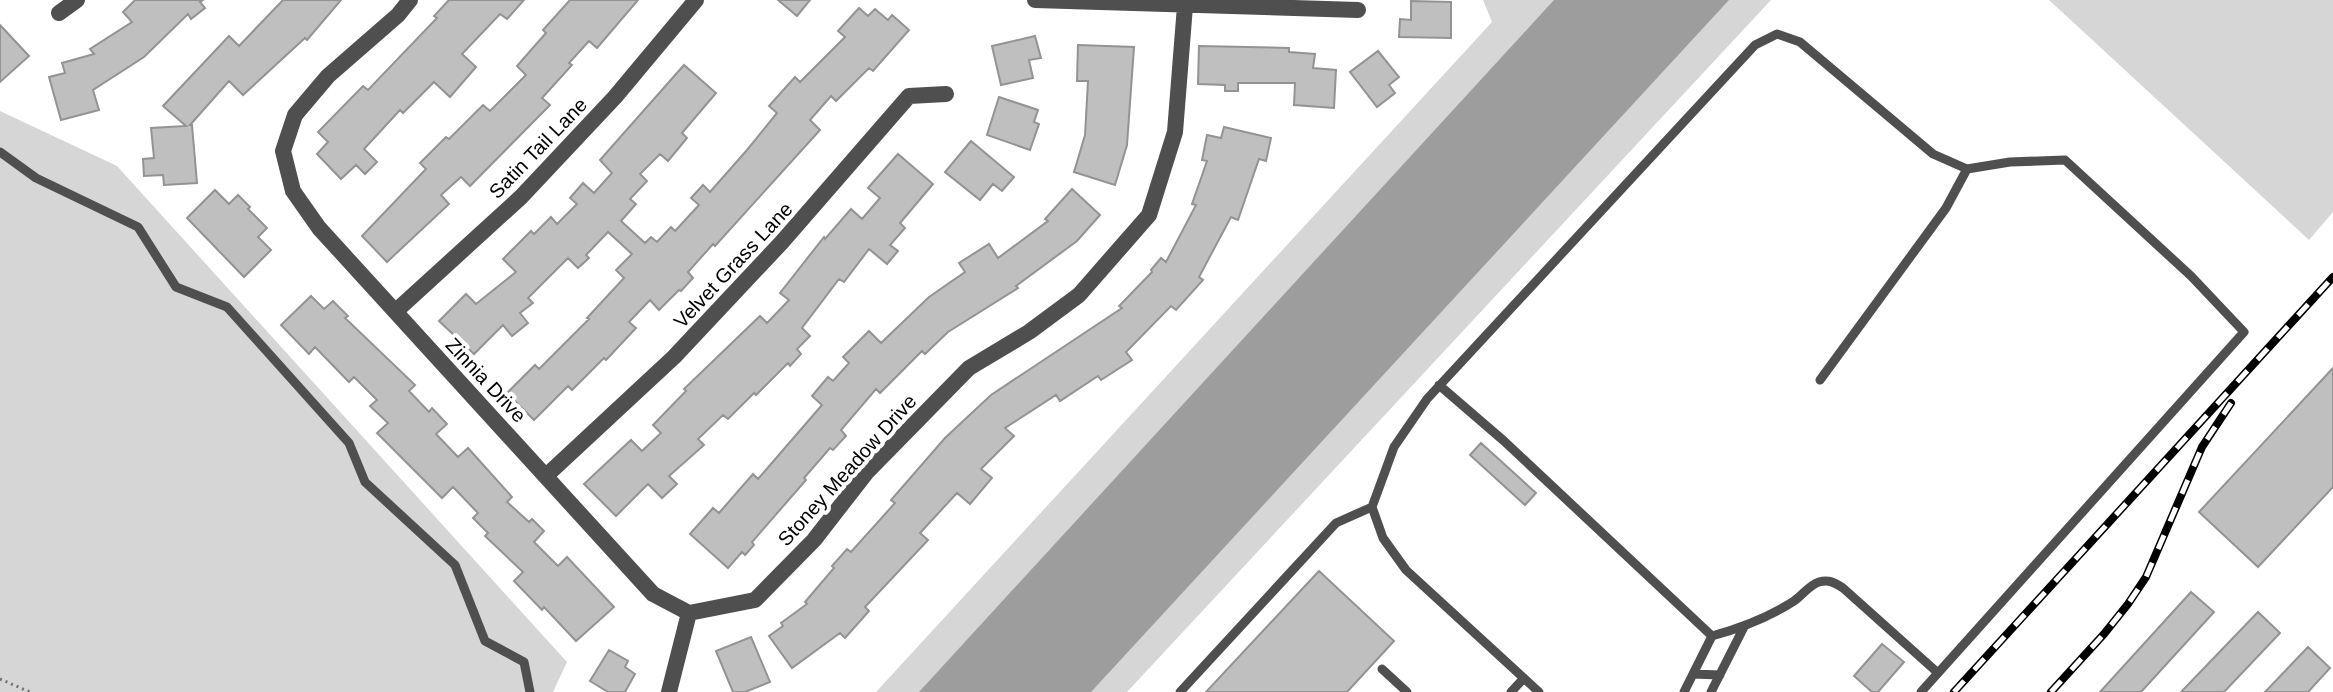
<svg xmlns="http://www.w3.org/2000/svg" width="2333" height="692" font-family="Arial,sans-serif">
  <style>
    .green { fill: #d6d6d6 }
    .water { fill: #9d9d9d }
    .building { fill: #bfbfbf; stroke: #939393; stroke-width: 2 }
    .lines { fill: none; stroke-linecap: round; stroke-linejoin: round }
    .path { stroke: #717171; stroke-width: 3; stroke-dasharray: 2 4; stroke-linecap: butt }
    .service { stroke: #4f4f4f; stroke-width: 9 }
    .minor { stroke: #4f4f4f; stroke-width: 16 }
    .rail-casing { stroke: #000; stroke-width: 8 }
    .rail { stroke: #fff; stroke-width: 5; stroke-dasharray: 15; stroke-linecap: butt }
    .labels { text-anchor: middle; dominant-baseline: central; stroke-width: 8; stroke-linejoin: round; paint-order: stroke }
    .street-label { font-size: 20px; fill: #000; stroke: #fff }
  </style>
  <rect width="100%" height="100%" fill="#fff"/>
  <path class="green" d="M1483,0H1771L1127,692H876L1492,22Z
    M2049,0H2333V212L2309,240Z
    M0,111L117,166L567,662L553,692H0Z"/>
  <path class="water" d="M1554,0H1729L1091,692H919Z"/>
  <path class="building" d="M135,0H203L200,2L205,8L191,19L188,14L144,57L93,90L99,110L61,120L49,77L65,73L62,63L94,54L90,49L132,22L123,12Z
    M283,0H341L307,40L305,38L243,95L229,81L190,125H192L197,183L164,185L163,175L144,176L143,159L154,158L151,128L186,126L163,106L229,36L239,46Z
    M449,0H524L507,19L500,14L462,54L476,67L450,97L434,82L403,113L400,110L364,149L377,162L365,174L356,165L341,179L317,154L328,142L318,132L363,86L368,90L437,18L434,16Z
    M570,0H638L597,48L589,41L569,63L572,65L542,98L550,105L470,186L461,177L441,195L449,204L387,262L362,236L426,169L420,163L446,137L449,139L483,105L490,111L526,75L517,66L546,33L543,30Z
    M778,0H810L797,16Z
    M1411,1L1451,2V38L1399,37L1400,19L1411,20Z
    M859,8L868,16L875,9L888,20L892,15L909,30L873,71L869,68L836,101L831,96L810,120L820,130L715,246L713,244L688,272L693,278L681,291L679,290L659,310L650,300L629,322L636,328L606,360L604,358L572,390L568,386L534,420L507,393L535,365L539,369L589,319L587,318L624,278L616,270L632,254L608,232L586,255L589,258L578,268L568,258L528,298L533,303L520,313L528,323L512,336L503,325L474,354L439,321L466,294L476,304L516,272L503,259L531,231L534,234L551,217L557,224L577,204L570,198L583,183L594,193L612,173L600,160L684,65L716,93L682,133L687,138L668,161L660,154L640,174L647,181L630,199L636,204L621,221L645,243L651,237L657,242L671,227L675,231L699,205L691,198L703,185L710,192L747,150L777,113L769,106L795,77L800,82L845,37L838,31Z
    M0,25L29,56L0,82Z
    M1035,36L1041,58L1029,60L1033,78L1001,85L992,46Z
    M1078,45L1134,47L1127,145L1115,185L1074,172L1085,135L1088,81H1077Z
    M1199,46L1289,48V52L1315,54L1313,68L1336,70L1334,108L1294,105L1295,83H1238V91H1225V85L1198,84Z
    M1378,51L1399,77L1389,85L1395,93L1377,107L1350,72Z
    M999,97L1038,110L1034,122L1039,124L1030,150L987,135Z
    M1224,127L1271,138L1266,161L1259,159L1238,220L1231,217L1199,277L1203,280L1176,310L1171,306L1126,352L1132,360L1101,380L1098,376L1060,401L1056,395L1005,428L1014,436L981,469L992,478L970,504L957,493L920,533L928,540L865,607L869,611L845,638L840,633L792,668L769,636L783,626L781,623L807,604L805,602L834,568L832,566L847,549L851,552L895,503L891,500L945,438L991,395L1122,308L1119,306L1152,272L1151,270L1161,258L1166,262L1196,205L1192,204L1207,161L1202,160L1207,135L1221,138Z
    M971,141L1014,177L1002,191L993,184L980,200L945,172Z
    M898,154L933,184L900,223L905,228L890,245L898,251L887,264L869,249L844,282L839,279L802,328L810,336L797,349L801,354L790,366L788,363L756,395L754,393L728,419L723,415L698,439L704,445L669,476L677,484L662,498L648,484L616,516L584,484L631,440L642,451L661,433L653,425L686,391L684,389L760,316L767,323L789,300L780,293L824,237L825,239L851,209L862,219L880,198L868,188Z
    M1072,189L1100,215L1077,241L1016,286L1018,288L948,332L925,354L922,351L880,393L876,389L841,430L846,436L833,450L830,448L804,478L806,480L752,542L754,545L745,555L742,552L728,568L690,534L713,508L719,513L753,474L758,479L822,405L812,396L828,377L833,381L849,363L843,357L869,331L881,343L929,297L965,272L959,263L989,244L998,258L1048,221L1045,219Z
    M215,190L229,204L238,195L250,207L248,209L267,228L258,237L271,250L244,277L187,218Z
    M311,296L324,309L333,301L348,316L345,318L415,385L409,391L429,412L432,408L447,424L436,434L458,457L468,448L512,497L507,502L529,522L532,519L544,531L534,542L558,566L567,557L614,607L576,641L544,607L542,610L514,581L523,572L485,536L488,533L473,518L478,513L453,487L442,498L377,433L388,423L370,406L377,400L354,377L349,382L315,347L309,354L281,325Z
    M2333,368V487L2258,567L2199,512Z
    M1481,443L1536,493L1525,505L1470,455Z
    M1319,571L1394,641L1347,692H1206Z
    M2191,592L2214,612L2141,692H2100Z
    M2258,612L2280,633L2224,692H2181Z
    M751,637L770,682L745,692H733L716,651Z
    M1882,644L1904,662L1878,692H1872L1854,676Z
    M2308,647L2330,668L2308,692H2265Z
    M609,650L628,661L625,667L635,674L625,692H608L590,681Z"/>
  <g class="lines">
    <path class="path" d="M0,679L30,692"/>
    <path class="service" d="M0,152L36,178L138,227L176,287L227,307L349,443L365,482L455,565L485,641L524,662L530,692
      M1820,380L1946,208L1967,169
      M1439,385L1504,441L1712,636
      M1372,507L1383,538L1406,570L1539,692
      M1382,669L1407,692
      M1693,674L1720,675
      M1180,692L1336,523L1372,507L1394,447L1427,399L1755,45L1777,34L1800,42L1933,154L1967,169L2010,162L2065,160L2191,276L2244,332L1921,692
      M1511,692L1524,678
      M1684,692L1712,636C1741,628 1768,618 1794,601C1803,595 1809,585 1819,582C1829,579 1835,583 1843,588L1938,673
      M1711,692L1744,627"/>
    <path class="minor" d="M410,0L398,15L328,76L295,115L283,151L293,191L319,228L653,594L689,613
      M1035,0L1358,10
      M59,13L77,0
      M396,311L521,197L615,97L696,0
      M547,475L674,357L782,242L909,96L946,94
      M689,613L755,600L814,540L866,473L969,368L1029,332L1079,295L1149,215L1175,132L1185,6
      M669,692L689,613"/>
    <g class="rail-casing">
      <path id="rail" d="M1954,692L2333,277
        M2051,692L2104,634L2128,604L2146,577L2202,447L2231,403"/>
    </g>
    <use href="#rail" class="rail"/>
  </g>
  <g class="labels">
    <g class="street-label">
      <text transform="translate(538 148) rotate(-46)">Satin Tail Lane</text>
      <text transform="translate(733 265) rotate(-47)">Velvet Grass Lane</text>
      <text transform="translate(486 380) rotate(47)">Zinnia Drive</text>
      <text transform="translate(847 470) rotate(-48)">Stoney Meadow Drive</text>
    </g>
  </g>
</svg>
